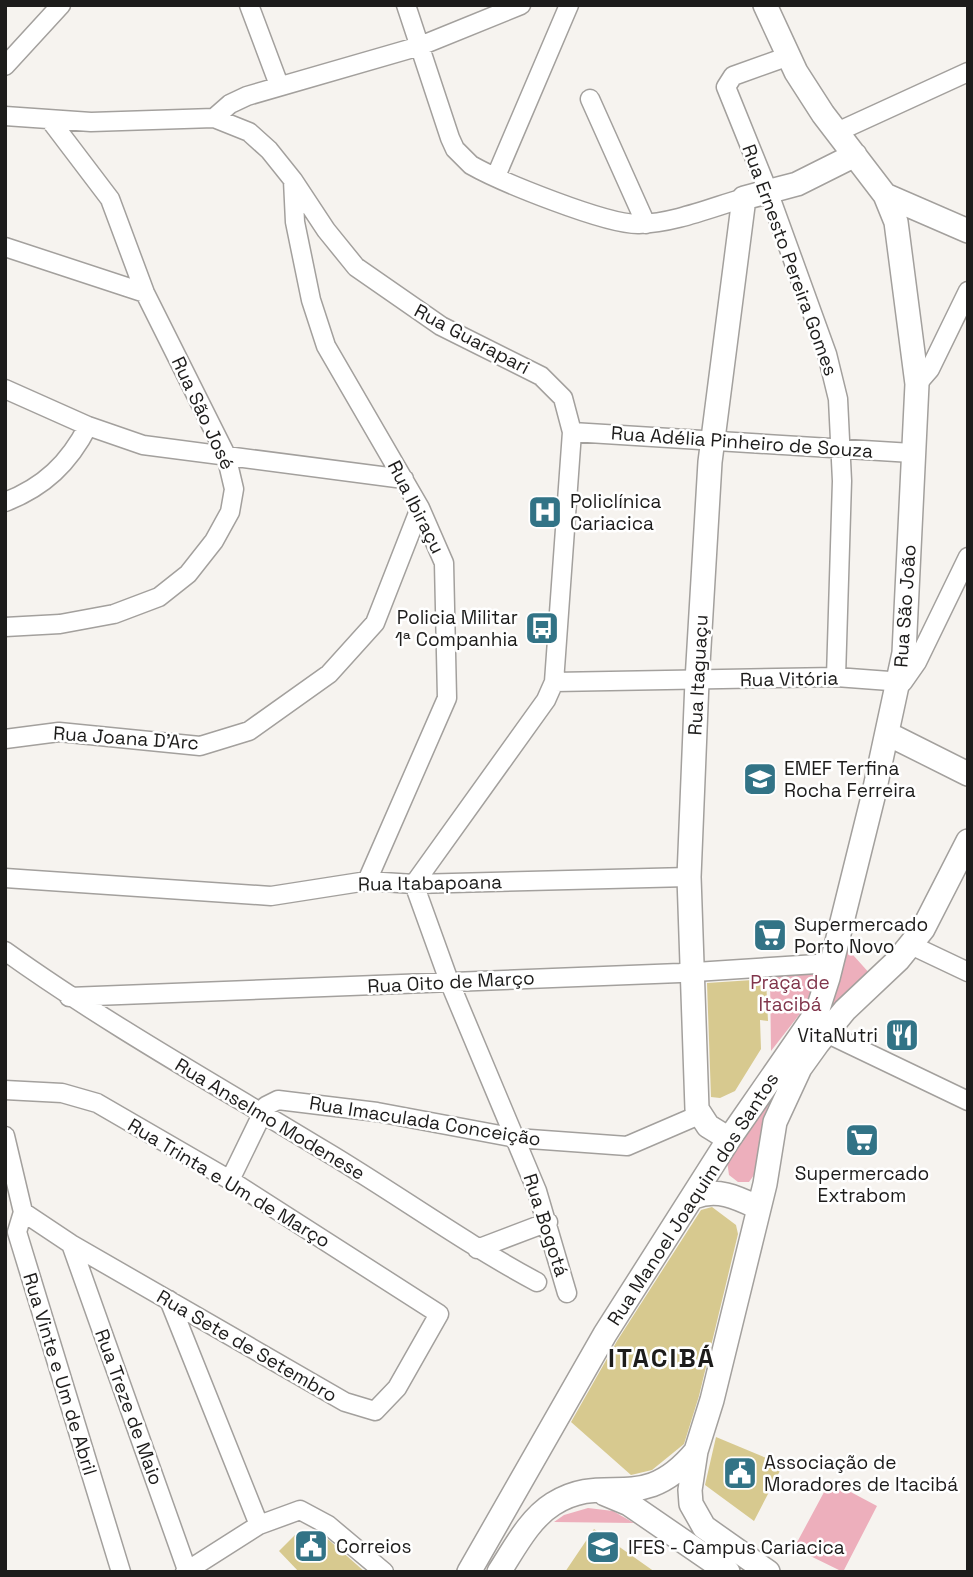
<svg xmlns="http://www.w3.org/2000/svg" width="973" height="1577" font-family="'Space Grotesk',sans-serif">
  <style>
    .green { fill: #edafbc }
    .building { fill: #d7c98f }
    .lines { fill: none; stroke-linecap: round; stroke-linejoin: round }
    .street-casing { stroke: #a3a09d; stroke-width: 21 }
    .secondary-casing { stroke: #a3a09d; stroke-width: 26 }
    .street { stroke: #fff; stroke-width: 18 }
    .secondary { stroke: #fff; stroke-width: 23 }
    .labels { text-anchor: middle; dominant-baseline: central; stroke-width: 5; stroke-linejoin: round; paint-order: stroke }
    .street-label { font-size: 19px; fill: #1d1c1b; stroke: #fff }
    .poi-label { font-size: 19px; fill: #1d1c1b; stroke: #fff; text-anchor: start }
    .park-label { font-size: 19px; fill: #81364c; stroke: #fff }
    .district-label { font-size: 26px; font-weight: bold; letter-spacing: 2px; fill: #1d1c1b; stroke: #fff }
  </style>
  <rect width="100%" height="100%" fill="#f6f3ef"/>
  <path class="green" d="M845,946L871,975L775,1090L763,1118L759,1168L749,1182H738L729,1175L727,1161Z
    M815,972L820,988L771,1051L770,974Z
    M830,1481L877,1506L843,1572L794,1548Z
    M588,1508L613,1511L634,1523L554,1522L564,1515Z"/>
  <path class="building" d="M766,979L768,1021L760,1020L761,1049L735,1091L720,1098L711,1097L707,983Z
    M712,1207L736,1225L738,1234L699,1396L684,1444L652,1470L631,1475L571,1422L617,1341L701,1210Z
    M716,1437L783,1465L754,1521L705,1485Z
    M594,1529L655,1572H565Z
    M300,1530L311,1541L319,1533L322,1534L365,1572H299L279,1551Z"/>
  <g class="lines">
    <g class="street-casing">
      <path id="street" d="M249,5L279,85
        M406,5L450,138L455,149L471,165C501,182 607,225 639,224C674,223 710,208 744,198
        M789,56L733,76L726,87L768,191L827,354L838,399L842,481L836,677
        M5,66L61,5
        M590,99L646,224
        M5,116L91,122L214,118L249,132L269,150L293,180L326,230L356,267L441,326L541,376L563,398L572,432L554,682L546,700L414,884L449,981L537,1191L567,1293
        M214,118L230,104L247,96L420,46L521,5
        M837,132L968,72
        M496,176L569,5
        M293,180L295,222L311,300L326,346L420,508L444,563L447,698L367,881
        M5,247L145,293
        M917,384L930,369L968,291
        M5,389L88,426L143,445L404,479
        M572,432L912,453
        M5,502C44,487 69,463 88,426
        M5,627L60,624L114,614L159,597L188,574L214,541L230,512L234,489L226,455L145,293L110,199L50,120
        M554,682L836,677L903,682L917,662L968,557
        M5,739L59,732L200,746L249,731L329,674L375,623L420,508
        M5,878L271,896L367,881L414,884L689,877
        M911,945L968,972
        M5,951C107,1024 218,1086 325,1151C397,1194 464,1243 537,1282
        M69,997L680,973L832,963
        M826,1033L968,1101
        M5,1090L62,1093L97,1103L230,1180L439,1314L397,1388L375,1411L345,1402L71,1244L23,1212
        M5,1136L23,1212L17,1232L121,1572
        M230,1180L266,1106L278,1100L377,1112L516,1138L627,1146L699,1115
        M71,1244L187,1570
        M477,1249L548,1222
        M169,1300L259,1525
        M185,1572L259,1525L300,1510L328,1525L384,1572"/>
    </g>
    <g class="secondary-casing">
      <path id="secondary" d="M885,195L968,231
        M888,734L968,774
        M729,1139L708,1126L697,1109L689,877L697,681L710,462L744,198L797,184L855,155
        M694,1197C717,1188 736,1197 757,1207
        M605,1494L629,1504L728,1572
        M469,1572L605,1334L729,1139L817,1012L828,978L873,797L904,653L917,384L896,222L885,195L823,114L796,72L765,5
        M499,1572C514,1549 529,1519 553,1504C607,1470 641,1517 696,1451
        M768,1572L704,1527L691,1504L690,1490L696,1451L712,1400L765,1184L775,1122L800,1068L818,1043L845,1010L898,960L923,929L968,841"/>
    </g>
    <use href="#street" class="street"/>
    <use href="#secondary" class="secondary"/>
  </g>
  <defs>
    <g id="hospital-square" transform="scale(1.75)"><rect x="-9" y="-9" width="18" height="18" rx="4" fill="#327386" stroke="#fff"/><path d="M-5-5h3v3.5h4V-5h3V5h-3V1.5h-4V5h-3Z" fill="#fff"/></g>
    <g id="bus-square" transform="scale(1.75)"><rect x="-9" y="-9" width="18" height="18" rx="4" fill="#327386" stroke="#fff"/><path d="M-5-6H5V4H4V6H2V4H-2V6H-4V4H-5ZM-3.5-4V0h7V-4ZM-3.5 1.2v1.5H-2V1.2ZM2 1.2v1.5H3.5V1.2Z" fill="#fff"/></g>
    <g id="school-square" transform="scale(1.75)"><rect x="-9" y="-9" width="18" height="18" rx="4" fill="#327386" stroke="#fff"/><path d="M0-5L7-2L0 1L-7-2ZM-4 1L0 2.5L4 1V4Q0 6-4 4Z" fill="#fff"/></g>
    <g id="supermarket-square" transform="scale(1.75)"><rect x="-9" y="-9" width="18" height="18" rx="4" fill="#327386" stroke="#fff"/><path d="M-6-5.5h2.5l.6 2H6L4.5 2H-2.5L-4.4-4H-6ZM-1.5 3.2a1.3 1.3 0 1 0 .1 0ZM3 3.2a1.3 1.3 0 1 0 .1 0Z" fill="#fff"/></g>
    <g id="restaurant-square" transform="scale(1.75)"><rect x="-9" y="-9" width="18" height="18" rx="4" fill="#327386" stroke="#fff"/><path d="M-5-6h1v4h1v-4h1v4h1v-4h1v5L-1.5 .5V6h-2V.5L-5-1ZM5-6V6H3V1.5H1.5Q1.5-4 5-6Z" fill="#fff"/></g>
    <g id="civic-square" transform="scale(1.75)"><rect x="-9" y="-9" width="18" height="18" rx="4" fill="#327386" stroke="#fff"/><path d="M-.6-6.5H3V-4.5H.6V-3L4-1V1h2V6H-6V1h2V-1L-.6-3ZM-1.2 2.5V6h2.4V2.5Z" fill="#fff"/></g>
    <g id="university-square" transform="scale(1.75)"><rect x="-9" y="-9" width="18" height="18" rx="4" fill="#327386" stroke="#fff"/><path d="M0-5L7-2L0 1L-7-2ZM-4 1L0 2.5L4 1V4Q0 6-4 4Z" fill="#fff"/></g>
  </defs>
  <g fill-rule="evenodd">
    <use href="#hospital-square" x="545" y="512"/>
    <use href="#bus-square" x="542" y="628"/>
    <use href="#school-square" x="760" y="779"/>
    <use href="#supermarket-square" x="770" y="935"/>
    <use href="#restaurant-square" x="902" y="1035"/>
    <use href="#supermarket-square" x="862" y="1140"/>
    <use href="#civic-square" x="740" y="1473"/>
    <use href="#civic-square" x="311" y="1546"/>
    <use href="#university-square" x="603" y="1547"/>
  </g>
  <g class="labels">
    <g class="street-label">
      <text transform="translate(790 260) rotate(70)">Rua Ernesto Pereira Gomes</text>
      <text transform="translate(472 339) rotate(28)">Rua Guarapari</text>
      <text transform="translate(203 413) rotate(65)">Rua São José</text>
      <text transform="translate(742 442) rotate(4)">Rua Adélia Pinheiro de Souza</text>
      <text transform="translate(416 507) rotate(63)">Rua Ibiraçu</text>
      <text transform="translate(905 606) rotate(-86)">Rua São João</text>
      <text transform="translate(698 675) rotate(-87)">Rua Itaguaçu</text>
      <text transform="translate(789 679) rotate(-1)">Rua Vitória</text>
      <text transform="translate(126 738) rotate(4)">Rua Joana D'Arc</text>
      <text transform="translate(430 883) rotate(-1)">Rua Itabapoana</text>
      <text transform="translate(451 982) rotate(-3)">Rua Oito de Março</text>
      <text transform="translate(270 1119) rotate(31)">Rua Anselmo Modenese</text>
      <text transform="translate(425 1121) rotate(9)">Rua Imaculada Conceição</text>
      <text transform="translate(229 1183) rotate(31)">Rua Trinta e Um de Março</text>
      <text transform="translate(693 1199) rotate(-57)">Rua Manoel Joaquim dos Santos</text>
      <text transform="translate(546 1225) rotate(72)">Rua Bogotá</text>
      <text transform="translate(247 1346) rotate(30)">Rua Sete de Setembro</text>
      <text transform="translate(60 1374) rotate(73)">Rua Vinte e Um de Abril</text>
      <text transform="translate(129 1407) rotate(70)">Rua Treze de Maio</text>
    </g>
    <g class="poi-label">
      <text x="570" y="501">Policlínica<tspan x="570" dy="22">Cariacica</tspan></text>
      <text x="518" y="617" text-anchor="end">Policia Militar<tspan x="518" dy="22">1ª Companhia</tspan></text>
      <text x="784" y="768">EMEF Terfina<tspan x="784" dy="22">Rocha Ferreira</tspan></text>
      <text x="794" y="924">Supermercado<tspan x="794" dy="22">Porto Novo</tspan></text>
      <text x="878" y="1035" text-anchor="end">VitaNutri</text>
      <text x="862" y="1173" text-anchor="middle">Supermercado<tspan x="862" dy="22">Extrabom</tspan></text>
      <text x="764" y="1462">Associação de<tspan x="764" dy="22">Moradores de Itacibá</tspan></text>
      <text x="336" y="1546">Correios</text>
      <text x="628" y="1547">IFES - Campus Cariacica</text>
    </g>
    <g class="park-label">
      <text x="790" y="982">Praça de<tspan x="790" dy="22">Itacibá</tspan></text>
    </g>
    <g class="district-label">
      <text x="662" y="1358">ITACIBÁ</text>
    </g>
  </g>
  <rect width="973" height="1577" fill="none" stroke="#1d1c1b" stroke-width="14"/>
</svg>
